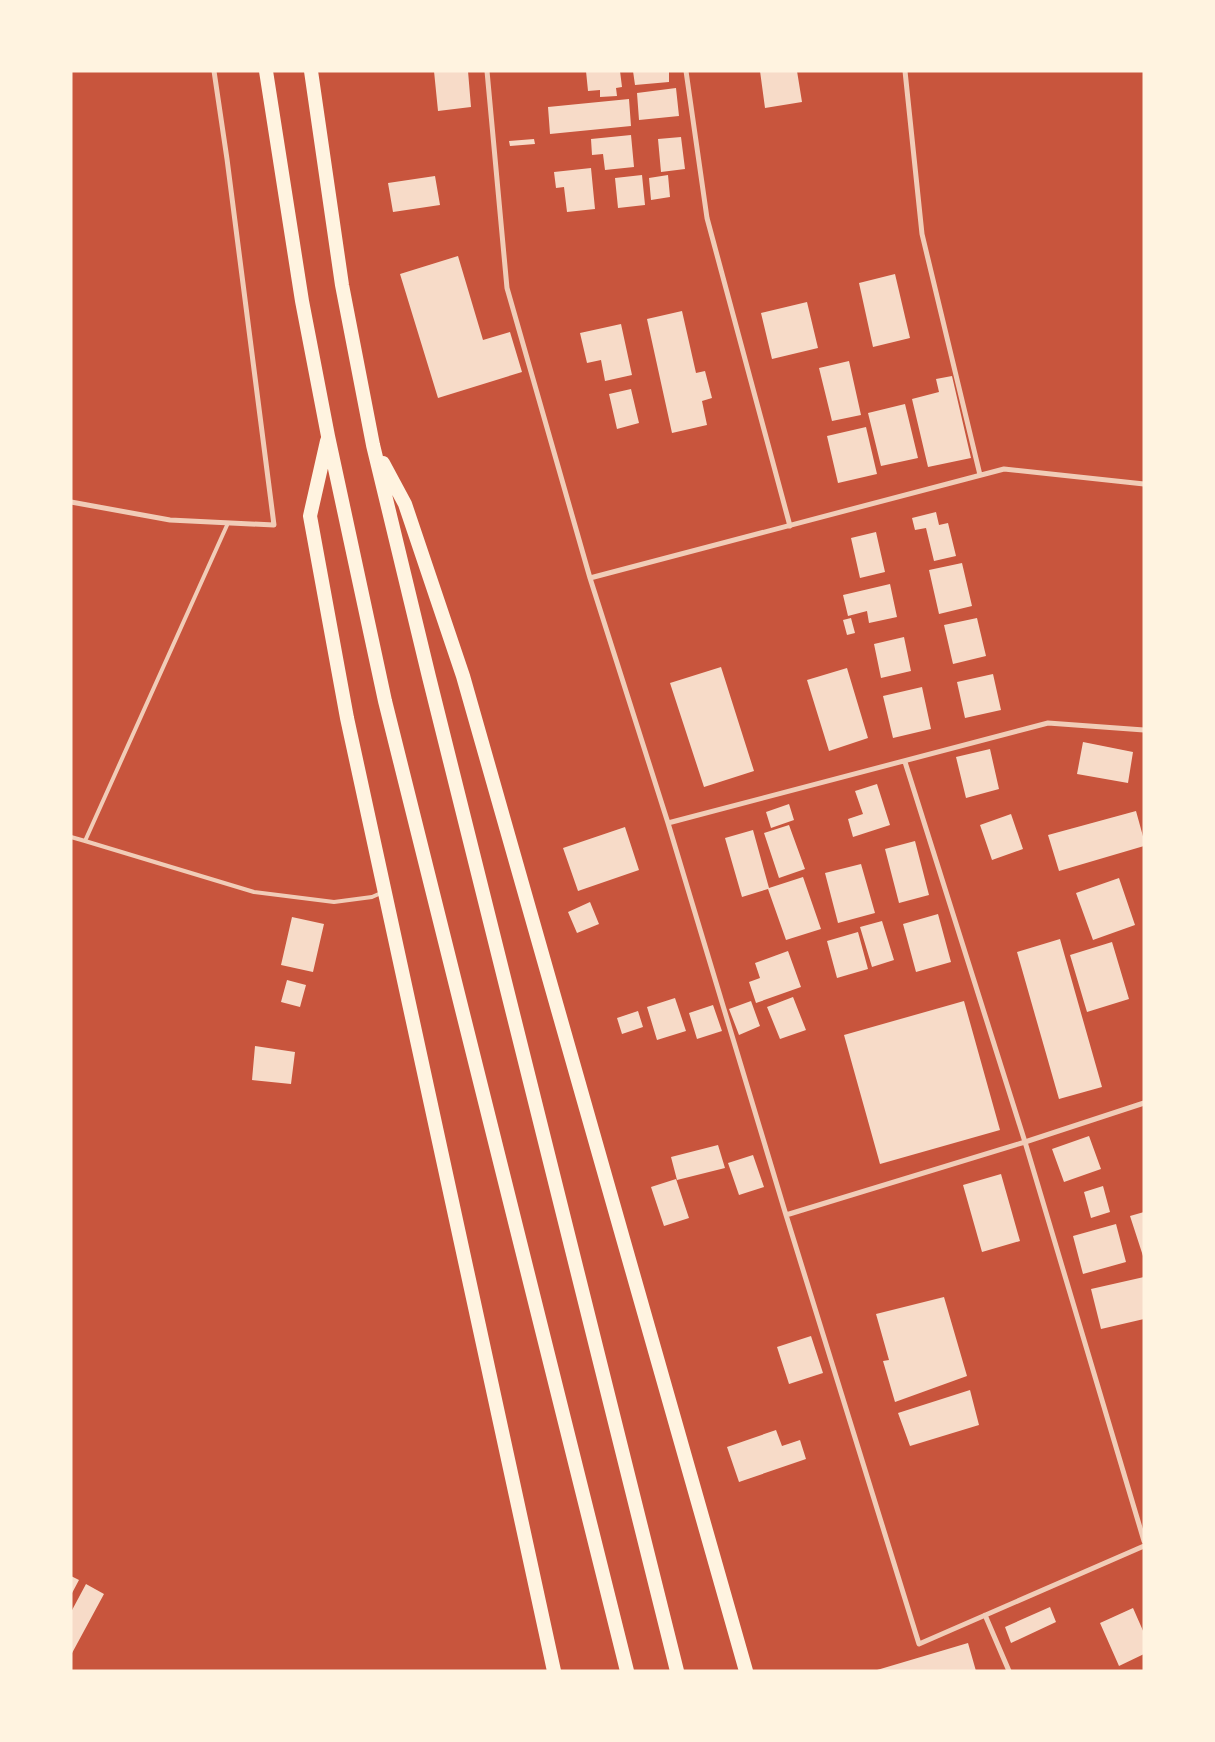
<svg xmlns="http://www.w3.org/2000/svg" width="1215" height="1742" font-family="'Nunito Sans',sans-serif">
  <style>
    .building { fill: #f7dbc8 }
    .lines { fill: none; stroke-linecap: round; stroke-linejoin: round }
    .service { stroke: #f1ccb7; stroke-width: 4 }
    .minor { stroke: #f1ccb7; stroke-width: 5 }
    .trunk { stroke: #fff3e0; stroke-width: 14 }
  </style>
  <rect width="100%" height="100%" fill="#c8553d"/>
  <path class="building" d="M434,71H468L471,107L438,111Z
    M586,71H620L622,87L616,88L617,96L600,97V90L588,91Z
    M633,71H669V82L635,85Z
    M760,71H797L802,102L765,108Z
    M676,88L679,116L639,120L637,93Z
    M629,99L631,126L550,134L548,107Z
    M631,135L634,167L605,170L603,154L592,155L591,139Z
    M681,137L685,169L661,172L658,139Z
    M534,139L535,144L510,146L509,141Z
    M591,168L595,209L567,212L564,187L556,188L554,172Z
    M642,175L645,205L618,208L615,178Z
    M668,175L670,197L651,200L649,178Z
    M435,176L440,205L393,212L388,183Z
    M458,256L483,340L510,332L522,372L438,398L400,274Z
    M895,274L910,338L873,347L859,283Z
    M807,302L818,348L772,359L761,313Z
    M682,311L696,373L705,371L712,398L702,401L707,425L672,433L647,319Z
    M621,324L632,375L605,381L601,360L587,363L580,333Z
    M849,361L861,415L832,421L819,368Z
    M952,376L971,458L928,467L912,399L939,392L936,379Z
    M631,389L639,423L617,429L609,394Z
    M905,404L918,458L881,466L868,413Z
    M866,427L877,474L838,483L827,436Z
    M936,512L939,525L948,523L956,556L934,561L926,528L915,530L912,518Z
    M876,532L885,572L860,578L851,538Z
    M962,563L972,606L939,614L929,570Z
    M890,584L897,617L869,623L867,611L848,616L843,595Z
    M851,618L855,633L847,635L843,620Z
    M977,618L986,656L953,664L944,625Z
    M904,637L911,671L881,678L874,644Z
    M721,667L754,771L704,787L670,683Z
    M847,668L868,738L829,751L807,680Z
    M993,674L1001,710L965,718L957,682Z
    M922,687L931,729L893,738L883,696Z
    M1083,742L1133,752L1128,783L1077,774Z
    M990,749L999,789L966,798L956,757Z
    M877,784L890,825L853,837L848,819L863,814L855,791Z
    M789,804L794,820L771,828L766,812Z
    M1136,811L1144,840V846L1059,871L1048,835Z
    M1011,814L1023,849L992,860L980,825Z
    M789,825L805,869L779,878L764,833Z
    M625,827L639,870L578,891L563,848Z
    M753,830L769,888L803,877L821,929L786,940L768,889L742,897L725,838Z
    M915,841L929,895L899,903L885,849Z
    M861,864L875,913L838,923L825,873Z
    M1119,878L1135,925L1093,940L1076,893Z
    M590,902L599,924L577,933L568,912Z
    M938,914L951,962L916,972L903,924Z
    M292,917L324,924L313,972L281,965Z
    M882,921L894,960L872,967L860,927Z
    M858,932L868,969L837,978L827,941Z
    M1060,939L1102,1087L1059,1099L1017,952Z
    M1112,942L1129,999L1087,1012L1070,955Z
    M788,951L801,987L756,1003L749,982L760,978L755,963Z
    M287,980L306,985L300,1007L281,1002Z
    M793,997L806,1030L780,1039L767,1007Z
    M675,998L686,1031L657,1040L647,1007Z
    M751,1001L760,1026L739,1035L729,1009Z
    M964,1001L1000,1130L880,1164L844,1035Z
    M713,1005L722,1031L697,1039L689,1013Z
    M638,1011L643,1027L622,1034L617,1018Z
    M255,1046L295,1052L291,1084L252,1080Z
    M1089,1136L1101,1169L1064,1182L1052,1149Z
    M718,1145L725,1168L677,1180L671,1157Z
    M753,1155L764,1187L739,1195L728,1163Z
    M1001,1174L1020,1241L982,1252L963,1185Z
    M676,1179L689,1218L664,1226L651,1187Z
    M1103,1186L1110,1212L1091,1218L1084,1192Z
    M1144,1212V1256H1143L1130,1216Z
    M1116,1224L1126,1262L1083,1274L1073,1236Z
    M1144,1277V1319L1101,1329L1091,1289Z
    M944,1297L967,1376L895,1402L883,1361L889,1360L876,1314Z
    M811,1336L823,1373L789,1384L777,1347Z
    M970,1390L979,1425L910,1446L898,1413Z
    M776,1430L782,1446L800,1440L806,1459L739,1482L727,1447Z
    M71,1576L79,1580L71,1595Z
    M86,1584L104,1594L71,1655V1612Z
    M1050,1607L1056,1622L1011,1643L1005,1627Z
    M1133,1608L1144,1633V1654L1119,1666L1100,1623Z
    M968,1643L976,1671H877V1670Z"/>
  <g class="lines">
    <path class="service" d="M228,523L85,841L254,892L334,902L372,897L381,893
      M71,837L85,841"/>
    <path class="minor" d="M487,71L507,288L590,578L668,823L786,1215L919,1644L1144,1546
      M686,71L707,218L790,526
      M905,71L922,234L980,475
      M71,502L170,520L274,525L227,159L214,71
      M590,578L1004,469L1144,484
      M905,762L1025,1142L1144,1541
      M668,823L1048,723L1144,730
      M786,1215L1025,1142L1144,1103
      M985,1615L1009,1671"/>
    <path class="trunk" d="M266,71L302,301L328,436L385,701L627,1671
      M311,71L342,285L373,445L429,677L677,1671
      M327,441L310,516L347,718L554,1671
      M383,463L405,504L463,676L746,1671"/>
  </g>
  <rect width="1215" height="1742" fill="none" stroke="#fff3e0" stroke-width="145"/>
</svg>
